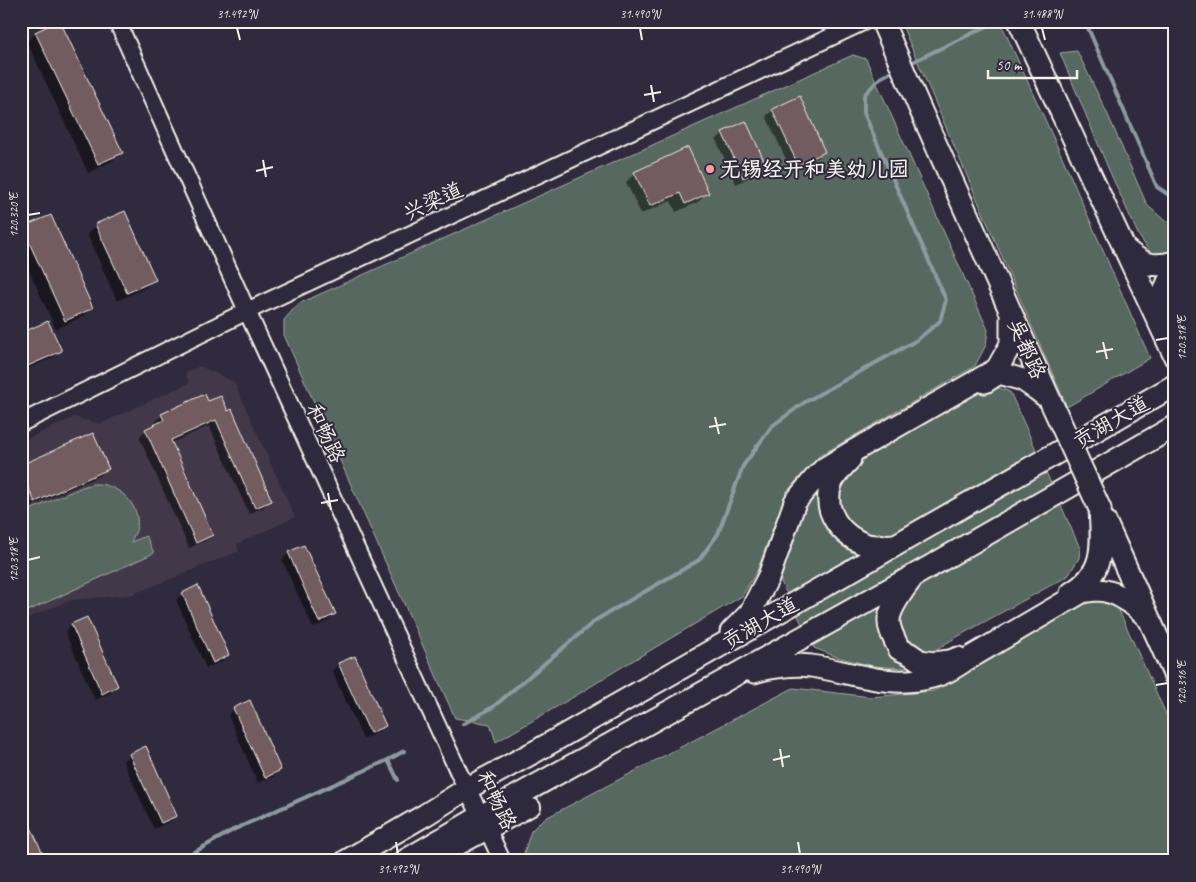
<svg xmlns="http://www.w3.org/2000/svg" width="1196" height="882" font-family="Caveat,'LXGW WenKai TC',sans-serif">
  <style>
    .built { fill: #433948 }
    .green { fill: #57675e; stroke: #a6aca3 }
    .shadow { fill: #0007 }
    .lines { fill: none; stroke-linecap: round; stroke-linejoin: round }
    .stream { stroke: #8d9ba1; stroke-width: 4 }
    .building { fill: #725b61; stroke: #f4f1e8 }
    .minor-casing { stroke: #f4f1e8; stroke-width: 20 }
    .major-casing { stroke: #f4f1e8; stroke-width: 25 }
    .minor { stroke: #2f2a3d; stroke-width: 16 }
    .major { stroke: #2f2a3d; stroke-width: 21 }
    .major-bridge-casing { stroke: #f4f1e8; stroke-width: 25; stroke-linecap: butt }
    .major-bridge { stroke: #2f2a3d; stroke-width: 21 }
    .ticks { fill: none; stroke: #f4f1e8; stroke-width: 2 }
    .poi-dot { fill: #ff9aa2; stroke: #2f2a3d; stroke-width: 2 }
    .labels { text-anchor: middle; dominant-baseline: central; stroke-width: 4; stroke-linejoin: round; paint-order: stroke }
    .poi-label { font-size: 21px; font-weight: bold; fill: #f4f1e8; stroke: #2f2a3d; text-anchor: start }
    .street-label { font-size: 21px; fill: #f4f1e8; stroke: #2f2a3d }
    .neatline { fill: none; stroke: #f4f1e8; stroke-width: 2 }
    .ticks-label { font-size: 12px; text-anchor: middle; fill: #f4f1e8 }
  </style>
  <rect width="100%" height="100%" fill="#2f2a3d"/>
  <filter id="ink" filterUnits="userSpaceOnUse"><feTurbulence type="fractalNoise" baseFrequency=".02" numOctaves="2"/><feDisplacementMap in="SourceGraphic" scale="10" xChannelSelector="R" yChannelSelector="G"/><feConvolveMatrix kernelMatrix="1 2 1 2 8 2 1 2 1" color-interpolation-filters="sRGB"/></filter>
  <g filter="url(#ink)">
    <path class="built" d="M200,366L234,382L295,517L237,544L239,551L131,595L71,600L21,621V442L74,417L100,424L189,383L185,373Z"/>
    <path class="green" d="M900,21H1000L1063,159L1150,358L1067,407Z
      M1077,51L1108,115L1147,205L1165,221L1175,220V250L1162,256L1150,252L1139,236L1109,170L1060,53Z
      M853,55L866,59L988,330L986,345L975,366L819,456L787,491L757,571L742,596L617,670L582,692L496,742L490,724L455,718L284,335V320L298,304Z
      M984,388H999L1010,392L1080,548L1079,558L1068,576L955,638L905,668L873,666L837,657L814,648L777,574L801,509L820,483Z
      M21,476L33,502L21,507Z
      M93,484C115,482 141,503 137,527C136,532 133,537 131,542L146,536L154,553L21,614V514L82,487Z
      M1091,597L1117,606L1175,734V861H524V853L531,831L542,820L793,688L872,697L934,691Z"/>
    <path class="shadow" d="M36,33L121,152L112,161L88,173L27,42Z
      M773,110L824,151L817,158L791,170L766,116Z
      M723,133L765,167L758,173L736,184L716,140Z
      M635,173L707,193L698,202L676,212L671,201L641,214L626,182Z
      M96,225L154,279L145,288L117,301L87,234Z
      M23,228L91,308L82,317L56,329L21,253V230Z
      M21,334L60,351L54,357L21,372Z
      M207,403L227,413L271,500L264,507L249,514L209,426L171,443L212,535L205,541L189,548L139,437L146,430L156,425L155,422L162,415Z
      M21,466L107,468L101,475L28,508L21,492Z
      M289,553L334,614L328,621L313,628L282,560Z
      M197,587L228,655L221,662L206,668L176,600L182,594Z
      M87,618L117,686L110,693L95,700L65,632L71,625Z
      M339,664L385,725L378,732L363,739L332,671Z
      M234,709L280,770L273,777L258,783L228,715Z
      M130,755L176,816L169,822L154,829L123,761Z
      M21,830L45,861H21Z"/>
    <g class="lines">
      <path class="stream" d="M1085,21L1157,187L1175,199
        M908,64L998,21
        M463,724L493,707L596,620L699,560L718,534L743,466L772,426L805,402L917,340L940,321L946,300L864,113V95L880,78L895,70
        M388,760L398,780
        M179,861L233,830L388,760L404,751"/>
    </g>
    <path class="building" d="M58,21H60L123,153L98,164L35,32Z
      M800,96L825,152L798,165L772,109Z
      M746,121L767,167L743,178L722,132Z
      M688,147L709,193L685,204L680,193L650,206L634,172Z
      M125,211L156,280L127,293L95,224Z
      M51,215L93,308L65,321L22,227Z
      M48,321L62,351L21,369V333Z
      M205,394L208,401L221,396L228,411L232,409L272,501L255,508L216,420L171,440L213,535L196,543L145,429L164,420L161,414Z
      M93,433L109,469L35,502L21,472V465Z
      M304,545L336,614L319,622L288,552Z
      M198,585L229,655L213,663L182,593Z
      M87,617L118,686L102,694L71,624Z
      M355,656L386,726L370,733L338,663Z
      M250,700L281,770L265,778L233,708Z
      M146,746L177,816L161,823L129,754Z
      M30,825L46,861H26L21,849V829Z"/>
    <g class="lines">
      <g class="minor-casing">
        <path id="minor" d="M117,21L247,311L460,775L488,830L502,861
          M21,423L247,311L865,21
          M432,861L532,807"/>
      </g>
      <g class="major-casing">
        <path id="major" d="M882,21L921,111L1050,400
          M1019,21L1175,357
          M1124,248C1142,263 1150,269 1175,262
          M1161,325C1161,305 1162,287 1175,271
          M985,382L999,373L1023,380L1036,389L1049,399
          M850,459C843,467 835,474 831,484C822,512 841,536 867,545C875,547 885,546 894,545
          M1105,521L1175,676
          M912,578C905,587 890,608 889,619C888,629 895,640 899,649L910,654L920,661L934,663L950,661L958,658
          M1071,593C1106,573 1102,544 1100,509
          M731,632L750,613L759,595L769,576L795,502L815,478L825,468L850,453L997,369L1011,344V314
          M754,672C770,667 794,664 811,666C852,672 891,689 932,677C945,674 955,667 966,660L1082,592C1087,591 1093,590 1098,590C1119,591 1135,606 1149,619
          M346,861L425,815L468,788L538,750L1175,385
          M404,861L481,816L931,566L1175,426"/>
      </g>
      <use href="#minor" class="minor"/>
      <use href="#major" class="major"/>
      <g class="major-bridge-casing">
        <path id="major-bridge" d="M1050,400L1100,509"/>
      </g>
      <use href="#major-bridge" class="major-bridge"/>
    </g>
  </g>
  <path class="ticks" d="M237,28L240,40M640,28L642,40M1042,28L1045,40M651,85L654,102M644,95L661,92M263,160L266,177M256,171L273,167M28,215L40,213M1156,340L1168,338M1103,342L1107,359M1096,352L1113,349M715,417L719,434M709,427L726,424M328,493L331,510M321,503L338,500M28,560L40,557M1156,685L1168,683M780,749L783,767M773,760L790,756M396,842L398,854M798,842L800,854"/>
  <circle class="poi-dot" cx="710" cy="169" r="5"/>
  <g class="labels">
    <g class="poi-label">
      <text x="720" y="169">无锡经开和美幼儿园</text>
    </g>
    <g class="street-label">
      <text transform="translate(433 201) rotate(-25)">兴梁道</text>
      <text transform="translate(1027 349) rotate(66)">吴都路</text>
      <text transform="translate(1111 422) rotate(-30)">贡湖大道</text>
      <text transform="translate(326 433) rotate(65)">和畅路</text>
      <text transform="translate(760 623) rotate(-30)">贡湖大道</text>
      <text transform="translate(497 800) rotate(64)">和畅路</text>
    </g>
  </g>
  <rect width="1196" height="882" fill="none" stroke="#2f2a3d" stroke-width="55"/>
  <path d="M988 70v8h89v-8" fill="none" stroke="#f4f1e8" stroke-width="2.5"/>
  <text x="996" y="70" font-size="15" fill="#f4f1e8" stroke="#2f2a3d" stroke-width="4" paint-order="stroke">50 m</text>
  <rect x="28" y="28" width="1140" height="826" class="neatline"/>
  <g class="ticks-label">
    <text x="237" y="18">31.492°N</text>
    <text x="640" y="18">31.490°N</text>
    <text x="1042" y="18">31.488°N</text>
    <text transform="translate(14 215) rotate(-90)" y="4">120.320°E</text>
    <text transform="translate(1182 338) rotate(-90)" y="4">120.318°E</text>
    <text transform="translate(14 560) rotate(-90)" y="4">120.318°E</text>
    <text transform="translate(1182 683) rotate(-90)" y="4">120.316°E</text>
    <text x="398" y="873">31.492°N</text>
    <text x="800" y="873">31.490°N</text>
  </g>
</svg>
